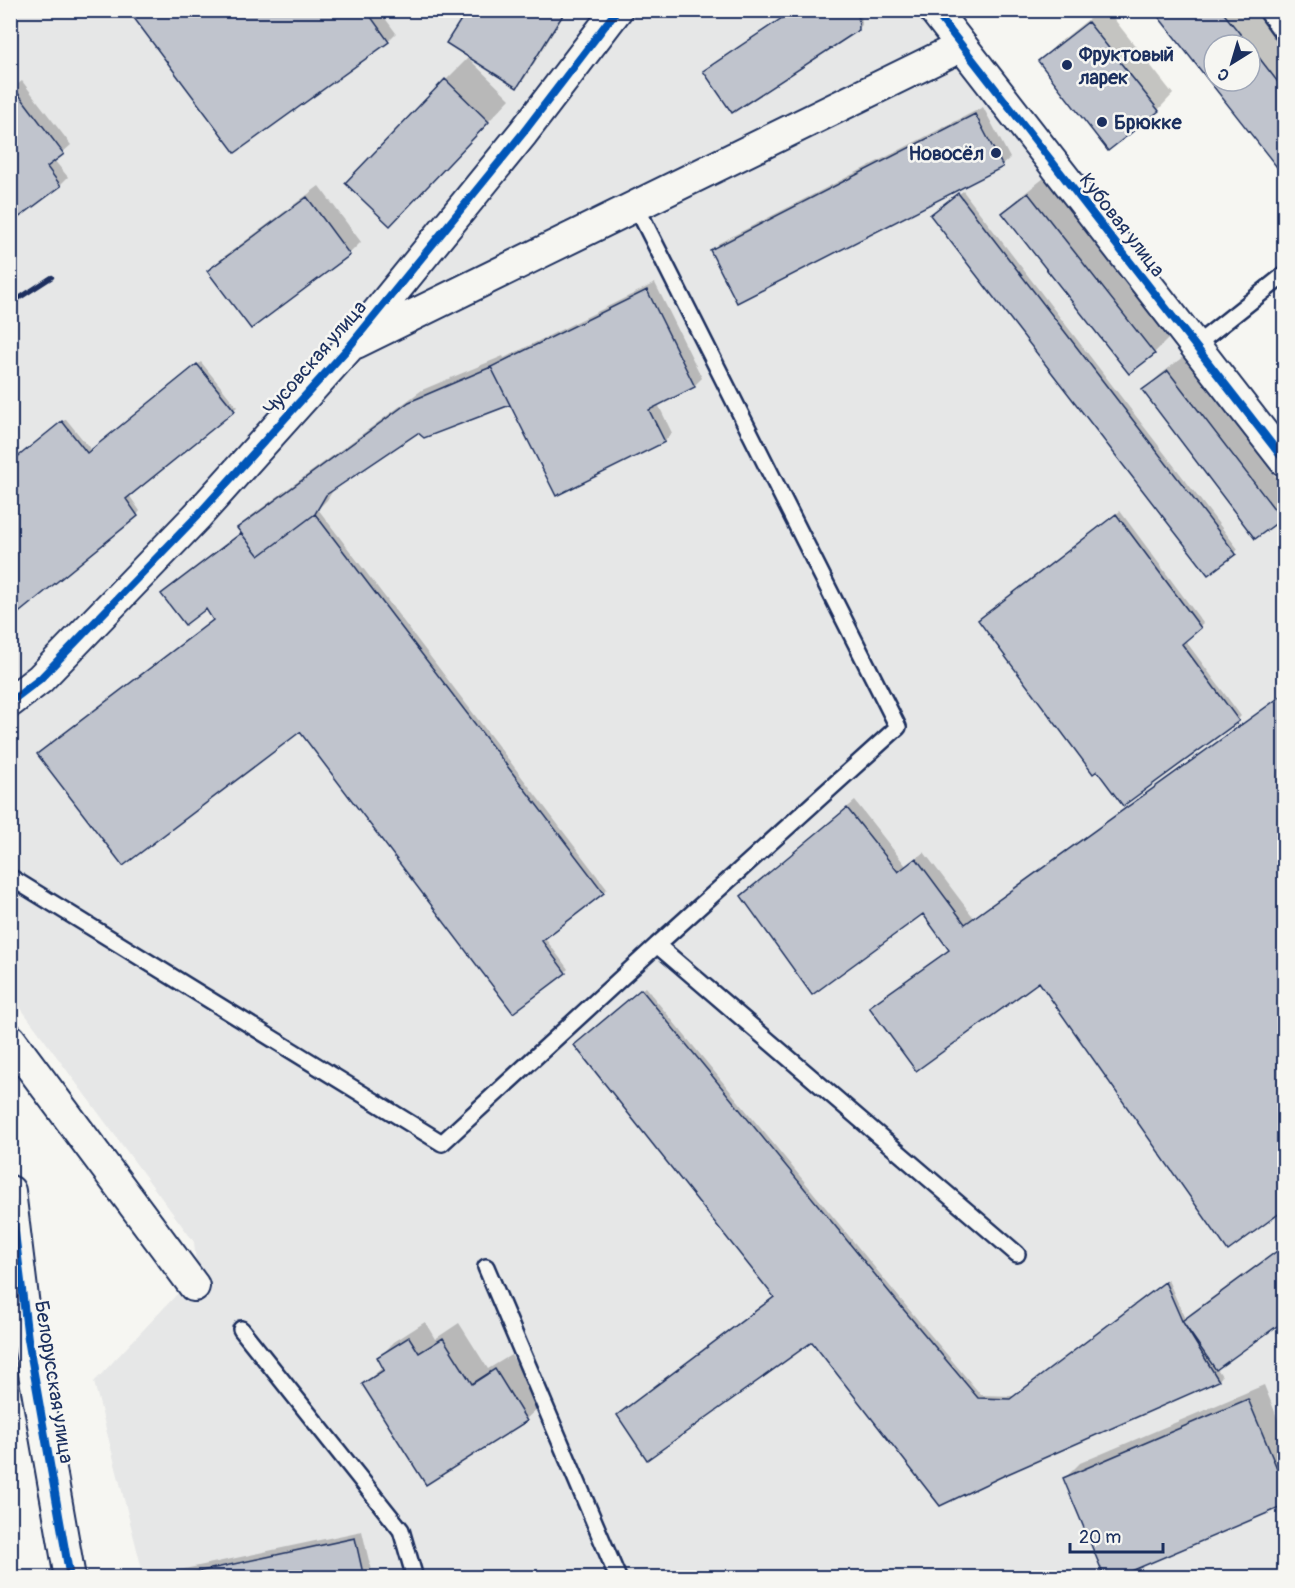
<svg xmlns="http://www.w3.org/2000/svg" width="1295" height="1588" font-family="Pangolin,sans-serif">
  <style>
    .built { fill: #e6e7e7 }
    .shadow { fill: #0003; fill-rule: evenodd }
    .building { fill: #c0c4cd; stroke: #1b2f5e; stroke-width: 1.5 }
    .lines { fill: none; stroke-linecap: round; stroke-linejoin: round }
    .service-casing { stroke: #1b2f5e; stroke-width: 20 }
    .minor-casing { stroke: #1b2f5e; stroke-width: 34 }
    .service { stroke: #f6f6f2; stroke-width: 15 }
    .minor { stroke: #f6f6f2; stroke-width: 30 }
    .rail { stroke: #1b2f5e; stroke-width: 4.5 }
    .cycleway-casing { stroke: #f6f6f2; stroke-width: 11 }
    .cycleway { stroke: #0057b8; stroke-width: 8 }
    .poi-dot { fill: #1b2f5e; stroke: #f6f6f2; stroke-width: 2 }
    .labels { text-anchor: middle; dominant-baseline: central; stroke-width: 5; stroke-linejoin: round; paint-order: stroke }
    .poi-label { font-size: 20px; font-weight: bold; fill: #1b2f5e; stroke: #f6f6f2; text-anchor: start }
    .street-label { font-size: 20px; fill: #1b2f5e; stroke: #f6f6f2 }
  </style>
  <rect width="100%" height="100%" fill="#f6f6f2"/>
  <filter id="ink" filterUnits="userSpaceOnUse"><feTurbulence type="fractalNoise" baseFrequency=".0167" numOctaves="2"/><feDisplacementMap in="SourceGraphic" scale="12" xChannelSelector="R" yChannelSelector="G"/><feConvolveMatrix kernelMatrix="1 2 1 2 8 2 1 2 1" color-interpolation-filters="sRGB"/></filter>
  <g filter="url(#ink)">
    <path class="built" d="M10,11H918L1284,489V1577H144L94,1382L197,1273L194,1242L11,995Z"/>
    <path class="shadow" d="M130,10H379L396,33L388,41L235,151Z
      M469,10H567L525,78L517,86Z
      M795,10H861L862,25L858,29Z
      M1100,10H1107L1173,94L1158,110L1040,61L1056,45Z
      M1155,10H1261L1284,40V173ZM1214,45H1250V81H1214Z
      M468,58L510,99L412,202L446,80Z
      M22,81L71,145L54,160L68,177L60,185L10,222V90Z
      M983,107L1010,158L1002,165L712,251L719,243Z
      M1044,178L1169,338L1154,353L1004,213L1020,197Z
      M319,186L361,242L349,254L209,271L221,259Z
      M963,191L1238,549L1235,553L936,211Z
      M655,283L702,378L694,386L658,404L672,433L665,441L510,402L418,431L334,489L327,500L318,509L607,889L544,937L568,969L565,972L215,619L243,533L239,528L251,516L422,390L503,356L504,358Z
      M1184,356L1284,487V514L1281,518L1144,390L1160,375Z
      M201,362L237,407L129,495L140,511L137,515L10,464L66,419L92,451Z
      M1120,511L1203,623L1185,640L1241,716L1238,719L983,617Z
      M1284,694V1209L1228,1249L1039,979L871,1008L879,1000L950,949L924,912L750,889L855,801L906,866L924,852L974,918Z
      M645,987L907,1307L981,1395L1015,1396L1168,1280L1185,1319L1191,1313L1284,1245V1320L1216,1367L1222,1376L1219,1380L1002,1475L776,1296L579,1041Z
      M425,1322L435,1339L459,1323L488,1369L511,1355L542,1404L526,1419L426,1483L364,1384L384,1366L379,1358L394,1342Z
      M1264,1385L1284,1434V1504L1111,1578L1065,1478L1080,1463Z
      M362,1531L373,1578H157L161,1574Z"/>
    <path class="building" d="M128,10H366L389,42L235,153Z
      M467,10H566L517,88L446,43Z
      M794,10H858L859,30L732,113L703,71Z
      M1153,10H1221L1249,45H1214V81H1250V46L1284,90V176Z
      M1088,22L1159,111L1108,151L1038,61Z
      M445,79L489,122L390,226L345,183Z
      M14,88L64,154L47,167L61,186L10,224V90Z
      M975,114L1003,167L737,303L710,250Z
      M958,193L1236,554L1208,575L930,215Z
      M1028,193L1155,354L1129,374L1002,213Z
      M307,197L350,255L251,329L207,271Z
      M647,290L695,387L649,410L665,442L556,496L491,367Z
      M197,364L235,411L126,499L138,516L10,620V463L62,421L87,453Z
      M491,367L510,405L424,438L418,433L326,495L315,514L259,556L237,528L409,402Z
      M1168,371L1282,519L1255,539L1142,390Z
      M315,514L604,893L542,941L566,973L513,1013L300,732L123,866L37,754L213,620L206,609L185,625L161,594L241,533L237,528L259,556Z
      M1116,514L1201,628L1182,644L1239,721L1123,806L1097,771L1093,774L978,620Z
      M1284,694V1210L1228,1251L1039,982L916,1071L869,1007L949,950L923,914L812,995L741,896L847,808L898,872L916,858L965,924Z
      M641,989L904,1310L978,1398L1010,1399L1165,1282L1182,1321L1219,1381L1003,1476L940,1506L812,1342L647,1460L617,1415L774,1297L574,1045Z
      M1284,1246V1321L1216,1370L1182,1321Z
      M409,1337L419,1353L443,1338L472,1384L495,1369L527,1421L426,1485L362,1384L384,1370L377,1357Z
      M1248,1399L1284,1485V1506L1115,1578H1105L1063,1478Z
      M355,1538L364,1578H169Z"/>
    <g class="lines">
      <g class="service-casing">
        <path id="service" d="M1266,10L1284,35
          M636,206L898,727L657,945L1017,1254
          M1196,345L1284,275
          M10,877L442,1143L657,945
          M486,1267L618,1578
          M241,1329L401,1530L415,1578"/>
      </g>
      <g class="minor-casing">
        <path id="minor" d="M934,10L1284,460
          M356,343L962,46
          M10,702L40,679L198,515L349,347L523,133L617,10
          M10,1039L194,1286
          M10,1191L28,1339L70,1578"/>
      </g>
      <use href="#service" class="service"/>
      <use href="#minor" class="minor"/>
      <path class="rail" d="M10,304L52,277"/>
      <g class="cycleway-casing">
        <path id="cycleway" d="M934,10L1284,460
          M10,702L40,679L198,515L349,347L523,133L617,10
          M10,1191L28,1339L70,1578"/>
      </g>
      <use href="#cycleway" class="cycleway"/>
    </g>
  </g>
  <g class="poi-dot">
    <circle cx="1067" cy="65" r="6"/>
    <circle cx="1102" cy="122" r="6"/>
    <circle cx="996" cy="153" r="6"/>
  </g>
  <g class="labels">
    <g class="poi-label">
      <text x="1079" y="54">Фруктовый<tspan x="1079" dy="23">ларек</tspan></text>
      <text x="1114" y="122">Брюкке</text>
      <text x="984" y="153" text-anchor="end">Новосёл</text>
    </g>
    <g class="street-label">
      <text transform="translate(1122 225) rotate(52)">Кубовая улица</text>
      <text transform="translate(315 358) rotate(-49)">Чусовская улица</text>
      <text transform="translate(54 1382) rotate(81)">Белорусская улица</text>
    </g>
  </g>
  <rect width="1295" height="1588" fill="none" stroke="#f6f6f2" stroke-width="36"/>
  <rect x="18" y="18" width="1259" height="1552" fill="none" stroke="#1b2f5e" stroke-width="2" filter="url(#ink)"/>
  <g transform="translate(1232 63) rotate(217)"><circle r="28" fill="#f6f6f2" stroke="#9ea6b7" stroke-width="1.5"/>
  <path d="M0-4.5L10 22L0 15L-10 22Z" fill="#1b2f5e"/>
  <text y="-9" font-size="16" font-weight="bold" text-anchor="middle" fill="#1b2f5e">С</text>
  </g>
  <path d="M1070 1543v9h93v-9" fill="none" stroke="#1b2f5e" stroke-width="3"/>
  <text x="1079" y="1543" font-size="18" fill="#1b2f5e" stroke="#f6f6f2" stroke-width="4.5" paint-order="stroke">20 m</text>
</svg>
